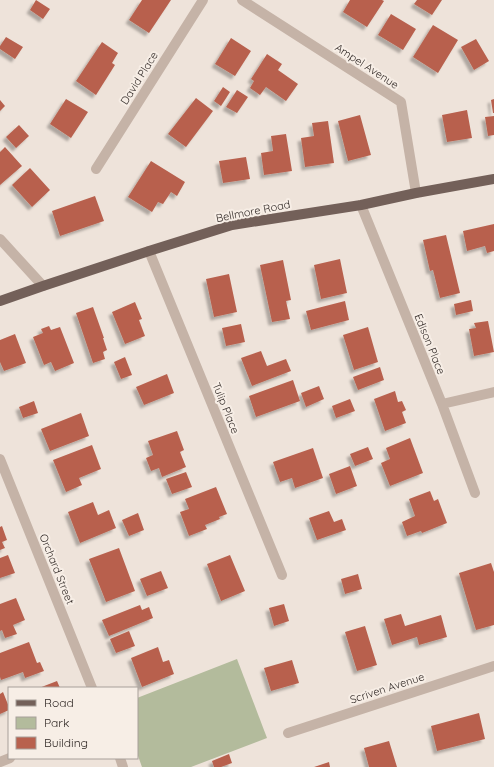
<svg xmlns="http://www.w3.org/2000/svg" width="494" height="767" font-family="Quicksand,sans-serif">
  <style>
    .green { fill: #b3bb9c }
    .building { fill: #b8614e; filter: url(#shadow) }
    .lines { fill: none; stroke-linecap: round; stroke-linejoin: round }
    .minor { stroke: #c5b3a7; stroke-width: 10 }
    .major { stroke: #736059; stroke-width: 10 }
    .labels { text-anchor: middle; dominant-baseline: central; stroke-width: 4; stroke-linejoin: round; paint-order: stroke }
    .street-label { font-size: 11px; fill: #322a27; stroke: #f7eee6 }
  </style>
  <defs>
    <filter id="shadow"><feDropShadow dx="-3.5" dy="3.5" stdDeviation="1" flood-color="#0004"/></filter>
  </defs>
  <rect width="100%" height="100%" fill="#eee3da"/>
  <path class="green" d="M237,659L267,738L191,767H142L137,753V698Z"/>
  <path class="building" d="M36,0L50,9L43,19L30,10Z
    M142,0H171L149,33L129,20Z
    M350,0H382L384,1L367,27L343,12Z
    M417,0H442L432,15L414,4Z
    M391,14L416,29L403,50L378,35Z
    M433,25L458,40L438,73L413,57Z
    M6,37L23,47L15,59L0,49V46Z
    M231,38L251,51L235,76L215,64Z
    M476,39L489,61L474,70L461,47Z
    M102,42L118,53L112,63L115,65L96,95L76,81Z
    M267,54L282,64L278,70L298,84L286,101L266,87L260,95L250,88L254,81L251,79Z
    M223,87L230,92L221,106L214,101Z
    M237,90L248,97L237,113L226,107Z
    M196,98L213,111L186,147L168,134Z
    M66,99L88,112L71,138L50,124Z
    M494,99V113H493L491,100Z
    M0,100L5,106L0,111Z
    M467,110L472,138L447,142L442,115Z
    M360,115L371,155L348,161L338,121Z
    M494,116V135L488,136L485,117Z
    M328,121L334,163L305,167L301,138L314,136L312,123Z
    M19,125L29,136L16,148L6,137Z
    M286,134L292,171L264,175L261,153L273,151L271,136Z
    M5,147L22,166L0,185V152Z
    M246,157L250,179L223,183L219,161Z
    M151,161L185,182L177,196L171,192L163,204L158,202L152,212L128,197Z
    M30,168L50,190L32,207L12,185Z
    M95,196L104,221L60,236L52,211Z
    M494,224V251L487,253L485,246L467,251L463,231Z
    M446,235L460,293L440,298L433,270L430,271L423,240Z
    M340,259L347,293L321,299L314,265Z
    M283,260L291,300L286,301L290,319L272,322L260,265Z
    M229,274L237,312L214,317L206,279Z
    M471,300L473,311L456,315L454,304Z
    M345,301L349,320L311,330L306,311Z
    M135,302L142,319L139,320L145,336L125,344L112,312Z
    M93,307L104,338H103L107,350L103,352L105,359L93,363L76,313Z
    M488,321L494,352L474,356L469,329L476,328L474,323Z
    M241,324L245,342L226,346L222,328Z
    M49,326L51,330L60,327L74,363L55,371L51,362L44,365L33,337L43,333L41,329Z
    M368,327L378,362L354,370L343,335Z
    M15,334L26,363L4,371L0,362V340Z
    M261,351L267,366L286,359L291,371L252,386L241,358Z
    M125,357L132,375L121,379L114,362Z
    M380,367L384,380L358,390L353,377Z
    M167,374L174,393L144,405L136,387Z
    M293,380L300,401L256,417L249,396Z
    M319,386L324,399L306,407L301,393Z
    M395,391L398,402L402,401L406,410L402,412L406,423L385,431L374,399Z
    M350,399L355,411L336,418L332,406Z
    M34,401L38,413L23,418L19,407Z
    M81,413L89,436L50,451L41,429Z
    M177,431L184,450L180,452L186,467L162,477L159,468L151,471L146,458L153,455L148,441Z
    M410,438L423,473L390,486L381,463L390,459L386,448Z
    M92,445L101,469L79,478L82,485L66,492L53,460Z
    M368,447L373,459L355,466L350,454Z
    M313,448L323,478L295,488L292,478L280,482L273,462Z
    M350,466L357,486L336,494L329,474Z
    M186,472L192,487L172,494L166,479Z
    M216,487L227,514L219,517L220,519L205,525L207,529L189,536L180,512L189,509L185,499Z
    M430,491L434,501L438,499L447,523L422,533L421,531L407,536L402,522L415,516L409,499Z
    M93,502L98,515L109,510L116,528L80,543L68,512Z
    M329,511L334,522L342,519L346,530L317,540L309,518Z
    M138,513L144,530L129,536L122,520Z
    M2,526L7,540L2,542L5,548L0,550V527Z
    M119,548L135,591L106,602L89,559Z
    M8,555L15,573L0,578V558Z
    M230,555L245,591L221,601L207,564Z
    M491,563L494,572V625L476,630L459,573Z
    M161,571L168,588L147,596L140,579Z
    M358,574L362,589L345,594L341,579Z
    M16,598L25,620L13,625L17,634L5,638L2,630L0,631V604Z
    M284,604L289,621L274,626L269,608Z
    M140,605L142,610L149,607L153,618L109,636L102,620Z
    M401,614L405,626L441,615L447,637L419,645L417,637L392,645L384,619Z
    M365,626L377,665L357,671L345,632Z
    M129,631L135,646L116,653L110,639Z
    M29,642L37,663L40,662L44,671L25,678L23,672L1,680L0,677V653Z
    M158,647L163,662L169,660L174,674L142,687L131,658Z
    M292,660L299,683L271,691L264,668Z
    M57,681L60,688H39Z
    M3,692L9,707V710L0,714V694Z
    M479,713L485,739L437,751L431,726Z
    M389,741L397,767H369L364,748Z
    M229,754L232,763L221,767H214L212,761Z
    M329,762L330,767H314Z"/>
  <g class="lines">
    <path class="minor" d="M242,0L401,102L416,193
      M96,169L203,0
      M361,205L442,404L475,493
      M0,239L43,286
      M149,251L282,575
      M442,404L494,392
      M0,459L92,688
      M288,733L494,666
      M120,758L123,767
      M0,762L10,758"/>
    <path class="major" d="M0,301L43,286L149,251L232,225L361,205L416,193L494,179"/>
  </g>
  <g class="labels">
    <g class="street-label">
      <text transform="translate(367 66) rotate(33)">Ampel Avenue</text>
      <text transform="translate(139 78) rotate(-58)">David Place</text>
      <text transform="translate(253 211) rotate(-11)">Bellmore Road</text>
      <text transform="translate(430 344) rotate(68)">Edison Place</text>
      <text transform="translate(226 408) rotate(68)">Tulip Place</text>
      <text transform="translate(57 569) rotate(68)">Orchard Street</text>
      <text transform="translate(387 688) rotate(-18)">Scriven Avenue</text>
    </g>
  </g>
  <rect x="8" y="687" width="130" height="72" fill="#f7eee6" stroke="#a8a09a"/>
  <rect x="16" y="700" width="20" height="6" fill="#736059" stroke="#a8a09a"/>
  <text x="44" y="707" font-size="12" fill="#322a27">Road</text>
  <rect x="16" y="717" width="20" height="12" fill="#b3bb9c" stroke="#a8a09a"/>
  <text x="44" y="727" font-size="12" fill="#322a27">Park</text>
  <rect x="16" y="737" width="20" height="12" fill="#b8614e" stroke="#a8a09a"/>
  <text x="44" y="747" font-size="12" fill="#322a27">Building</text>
</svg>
